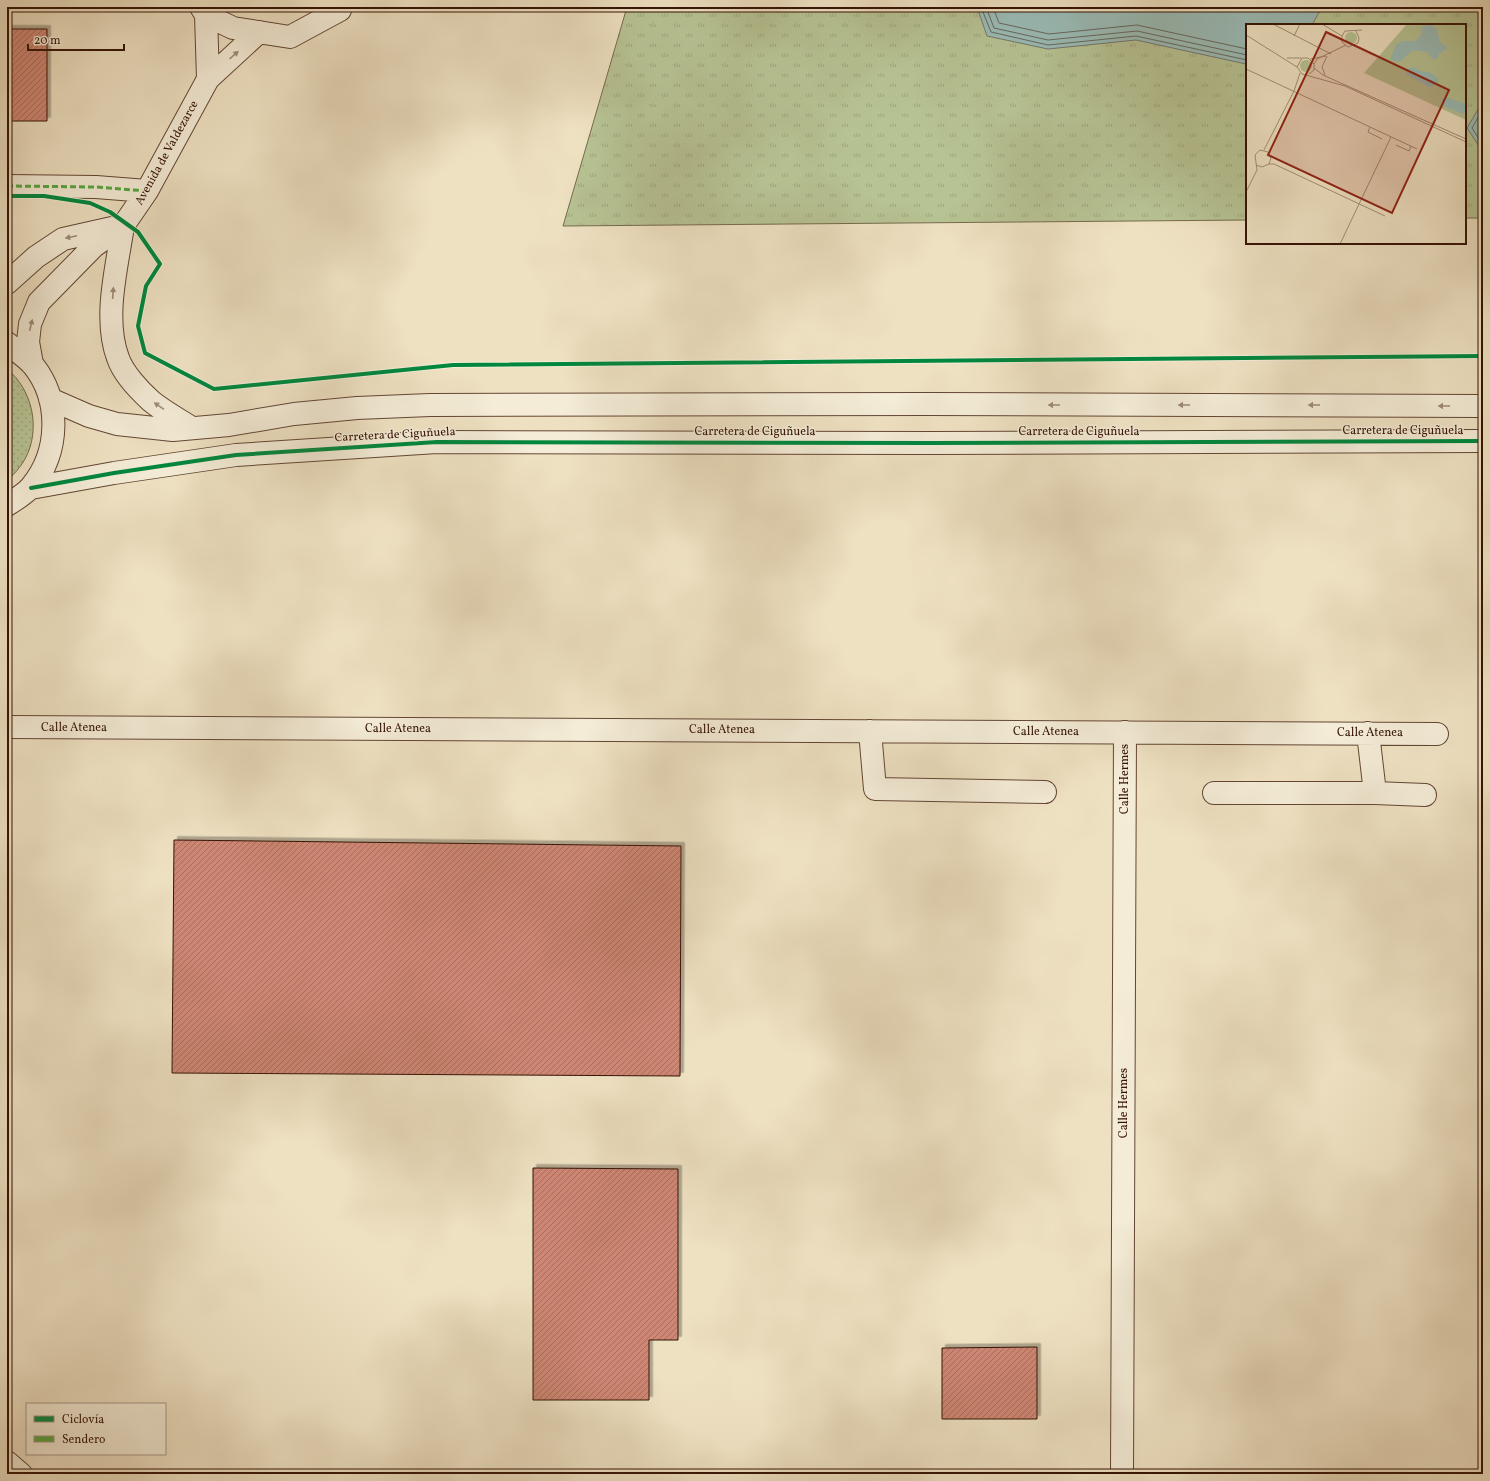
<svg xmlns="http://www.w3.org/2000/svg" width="1490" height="1481" font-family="Vollkorn,serif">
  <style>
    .grass { fill: url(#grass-tufts); stroke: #766b4c }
    .garden { fill: url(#garden-dots); stroke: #766b4c }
    .water { fill: #9abcb7; stroke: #727870 }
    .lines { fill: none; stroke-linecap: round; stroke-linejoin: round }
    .shore { stroke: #68685e; stroke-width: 1 }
    .building { fill: url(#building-hatch); stroke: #351305; filter: url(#shadow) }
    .minor-casing { stroke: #634634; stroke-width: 24 }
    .minor { stroke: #f4ecd7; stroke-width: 22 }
    .quiet { stroke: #54a840; stroke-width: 3; stroke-dasharray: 6 3; stroke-linecap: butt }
    .cycleway-casing { stroke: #f4ecd7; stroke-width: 6 }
    .cycleway { stroke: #00873e; stroke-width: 4 }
    .oneway { fill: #9e8a78 }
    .labels { text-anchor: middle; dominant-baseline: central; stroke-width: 3; stroke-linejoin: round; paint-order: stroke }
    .street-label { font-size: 12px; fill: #351305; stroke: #f4ecd7 }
    .inset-road { fill: none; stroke: #a48f76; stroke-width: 1 }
    .view { fill: #8f2418; fill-opacity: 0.15; stroke: #8f2418; stroke-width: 2 }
    .inset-edge { fill: none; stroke: #351305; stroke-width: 2 }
  </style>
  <defs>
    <pattern id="grass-tufts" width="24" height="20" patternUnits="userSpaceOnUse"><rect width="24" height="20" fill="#b7c394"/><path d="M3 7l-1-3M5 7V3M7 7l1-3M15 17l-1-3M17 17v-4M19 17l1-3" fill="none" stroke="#9ea77e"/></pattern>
    <pattern id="garden-dots" width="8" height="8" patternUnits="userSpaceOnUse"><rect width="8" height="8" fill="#b7c394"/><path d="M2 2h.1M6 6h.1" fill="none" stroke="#9ea77e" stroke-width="1.8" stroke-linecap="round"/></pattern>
    <pattern id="building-hatch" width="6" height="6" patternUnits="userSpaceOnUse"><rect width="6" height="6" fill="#cf8774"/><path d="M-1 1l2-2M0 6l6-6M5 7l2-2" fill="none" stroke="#a96d5d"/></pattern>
    <filter id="shadow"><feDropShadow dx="3.5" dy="-3.5" stdDeviation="0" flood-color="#0004"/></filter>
  </defs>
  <rect width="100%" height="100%" fill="#eee1c2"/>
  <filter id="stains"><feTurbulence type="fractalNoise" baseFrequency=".005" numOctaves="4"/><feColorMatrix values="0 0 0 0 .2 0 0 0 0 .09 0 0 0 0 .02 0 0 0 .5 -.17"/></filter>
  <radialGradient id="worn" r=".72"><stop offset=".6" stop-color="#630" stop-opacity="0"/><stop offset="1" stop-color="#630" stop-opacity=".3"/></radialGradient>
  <path class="grass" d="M627,7H1483V218H1465V25H1247V220L563,226Z"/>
  <path class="garden" d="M7,369C33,390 41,430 25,459C20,468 14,474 7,481Z"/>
  <path class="water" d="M977,7H1322L1312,25H1247V63L1246,64L1136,40L1048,49L987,36Z
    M1483,101V152L1467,128Z"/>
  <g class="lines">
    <path class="shore" d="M981,7L991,32L1048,45L1136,36L1247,60
      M986,7L994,28L1048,40L1137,31L1247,55
      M993,7L999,23L1049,34L1137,25L1247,49
      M1483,109L1472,128L1483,145"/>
  </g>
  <path class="building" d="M7,29H47V121H7Z
    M174,840L681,846L680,1076L172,1073Z
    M533,1168L678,1169V1340H649V1400H533Z
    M1037,1347V1419H942V1348Z"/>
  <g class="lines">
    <g class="minor-casing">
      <path id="minor" d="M201,7L206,15L233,28L290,37L340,10L341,7
        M206,15L208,79
        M7,186L96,187L147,191
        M123,226C117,267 103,318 118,358C123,373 140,391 151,401C163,411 178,419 192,428
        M7,283L36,257L63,239L112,228
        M7,343C15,350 26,357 33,365C61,400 60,452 31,487C25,494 15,500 7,505
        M32,364L28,342L30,324L39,302L94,246L123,226L147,191L208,79L259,32
        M50,399L89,416L117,424L173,430L229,425L294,414L357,408L430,405L928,404L1483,406
        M31,488L114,473L236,455L437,442L931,443L1483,441
        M7,727L1437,734
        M870,731L875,789L1045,792
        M1214,793H1375L1368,733
        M1375,793L1425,795
        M7,1462L21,1474
        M1122,1474L1125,732"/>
    </g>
    <use href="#minor" class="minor"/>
    <path class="quiet" d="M7,186L96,187L147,191"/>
    <g class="cycleway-casing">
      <path id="cycleway" d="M7,196H44L90,203L110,212L138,232L160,264L146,286L138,326L145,353L214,389L453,365L1483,356
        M31,488L114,473L236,455L437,442L931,443L1483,441"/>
    </g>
    <use href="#cycleway" class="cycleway"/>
  </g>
  <defs><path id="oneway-solid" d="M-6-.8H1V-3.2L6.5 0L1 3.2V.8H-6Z"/></defs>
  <g class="oneway">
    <use href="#oneway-solid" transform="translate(234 55) rotate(-42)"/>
    <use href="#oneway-solid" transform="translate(71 237) rotate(168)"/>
    <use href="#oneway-solid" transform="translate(113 293) rotate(-86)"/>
    <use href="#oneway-solid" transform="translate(31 325) rotate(-77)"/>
    <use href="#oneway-solid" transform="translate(1054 405) rotate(-180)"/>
    <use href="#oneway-solid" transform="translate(1184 405) rotate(-180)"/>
    <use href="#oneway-solid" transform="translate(1314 405) rotate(-180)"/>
    <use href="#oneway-solid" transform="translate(159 406) rotate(-146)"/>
    <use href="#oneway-solid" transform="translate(1444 406) rotate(-180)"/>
  </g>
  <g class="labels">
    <g class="street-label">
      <text transform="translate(167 153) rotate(-61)">Avenida de Valdezarce</text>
      <text x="1403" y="431">Carretera de Ciguñuela</text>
      <text x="755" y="432">Carretera de Ciguñuela</text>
      <text x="1079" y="432">Carretera de Ciguñuela</text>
      <text transform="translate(395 435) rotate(-3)">Carretera de Ciguñuela</text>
      <text x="74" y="728">Calle Atenea</text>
      <text x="398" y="729">Calle Atenea</text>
      <text x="722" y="730">Calle Atenea</text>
      <text x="1046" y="732">Calle Atenea</text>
      <text x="1370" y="733">Calle Atenea</text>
      <text transform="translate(1125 779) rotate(-90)">Calle Hermes</text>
      <text transform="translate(1124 1103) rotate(-90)">Calle Hermes</text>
    </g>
  </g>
  <g transform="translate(1246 24)">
    <rect width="220" height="220" fill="#eee1c2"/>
    <path d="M161,0H220V96L118,49Z" fill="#b7c394"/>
    <path d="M99 14a6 6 0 1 1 12 0a6 6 0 1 1-12 0ZM54 42a6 6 0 1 1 12 0a6 6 0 1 1-12 0Z" fill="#b7c394"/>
    <path d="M186,0L191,6L194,18L202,24L193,30L191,35H187L181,28L167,26L153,38L144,36L150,20L157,17H169L175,11L176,3ZM168,43L174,47L183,48L192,54V58L185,63L181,62L160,50L161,45ZM200,73L220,80V87L217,90L197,82L196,76Z" fill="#9abcb7"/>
    <path class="inset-road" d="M27,0L85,30M76,0L96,12M110,7L113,14L112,19L102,23L96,18V12L99,7L116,6M0,11L51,43M48,12L54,0M41,34H55M64,35L80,32M68,40L71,35L100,21M68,44L77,51L220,115M0,45L171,125M63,50L68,46V40L62,34H56L51,43L56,50L99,62L220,118M79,51L76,43L81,32M124,103L122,108L136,115M150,121L163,127L165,122M18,126L48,67L54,49M23,140H28L139,192M0,168L11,146L9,131L14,126L22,128L25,134L23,140L16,143L10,141M94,220L145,113"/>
    <path class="view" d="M80,8L203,66L146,189L22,131Z"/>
    <rect width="220" height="220" class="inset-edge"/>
  </g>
  <rect width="1490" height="1481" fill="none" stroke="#eee1c2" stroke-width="24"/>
  <rect x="8" y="8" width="1474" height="1465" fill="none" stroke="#351305" stroke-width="2"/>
  <rect x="12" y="12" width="1466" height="1457" fill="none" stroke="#351305"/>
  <rect x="26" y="1403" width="140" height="52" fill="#f4ecd7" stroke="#a89583"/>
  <rect x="34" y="1416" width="20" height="6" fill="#00873e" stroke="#a89583"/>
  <text x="62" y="1423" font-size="12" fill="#351305">Ciclovía</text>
  <rect x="34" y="1436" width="20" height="6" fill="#54a840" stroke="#a89583"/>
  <text x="62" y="1443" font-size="12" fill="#351305">Sendero</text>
  <path d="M28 44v6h96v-6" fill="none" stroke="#351305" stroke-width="2"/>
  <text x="34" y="44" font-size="12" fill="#351305" stroke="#f4ecd7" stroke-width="3" paint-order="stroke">20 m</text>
  <rect width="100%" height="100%" filter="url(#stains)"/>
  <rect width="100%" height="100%" fill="url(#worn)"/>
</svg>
